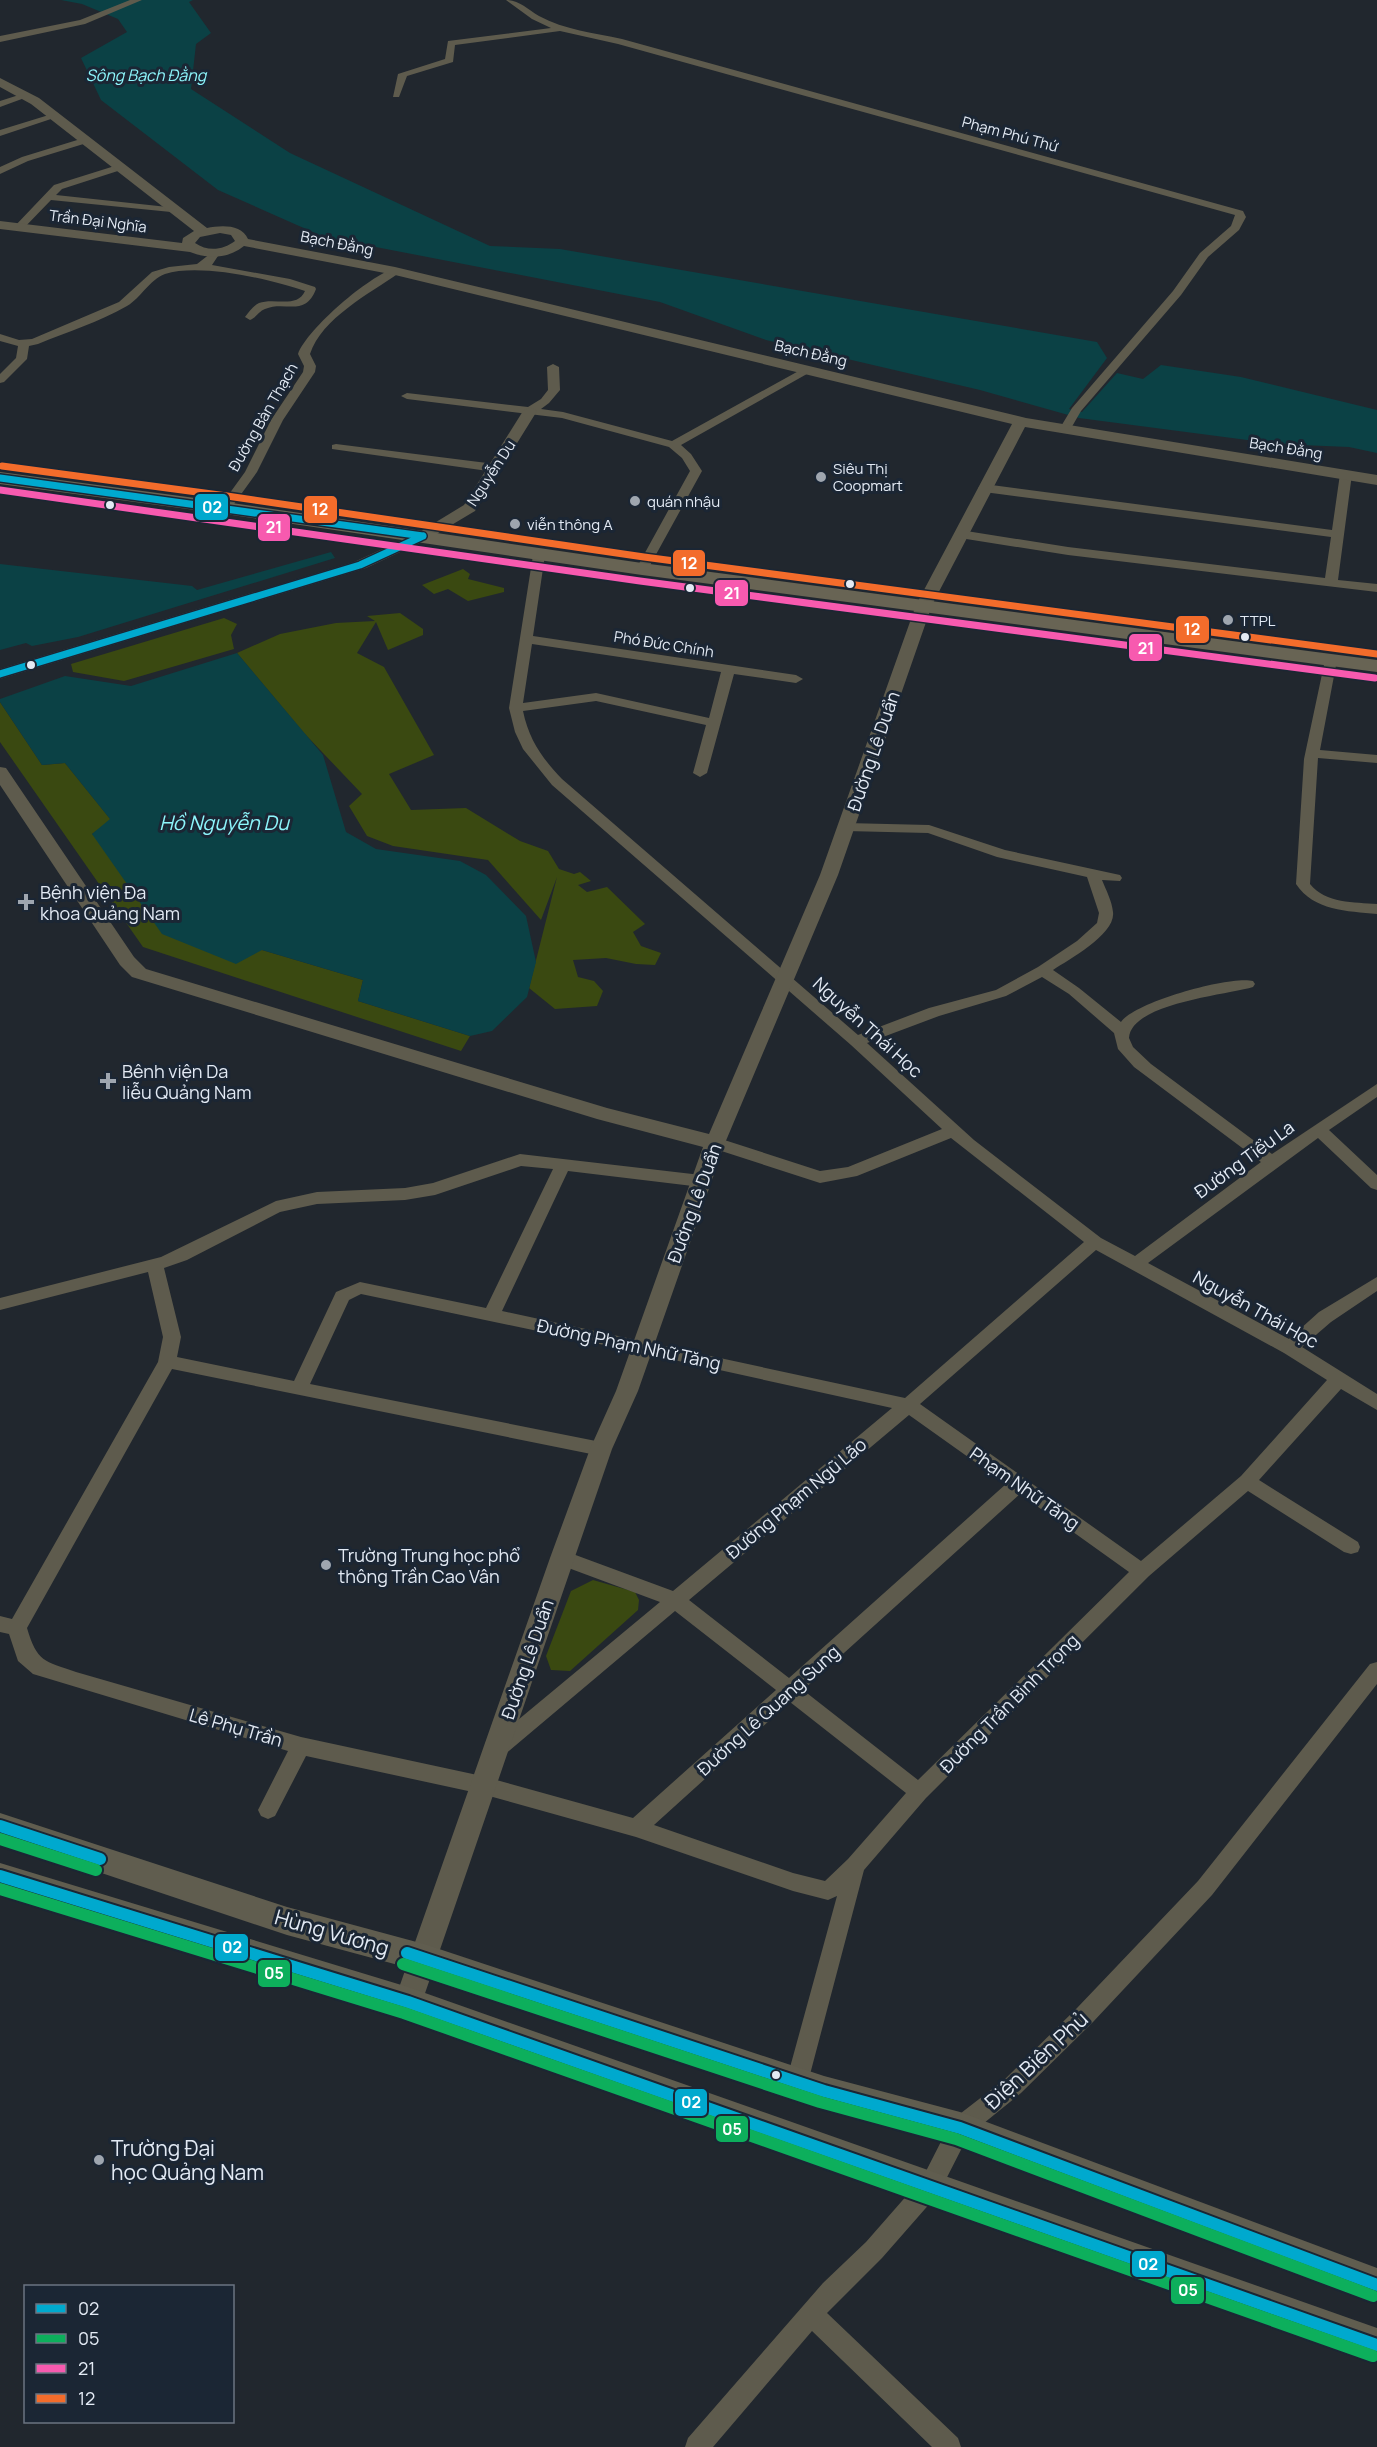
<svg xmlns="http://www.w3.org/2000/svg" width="1377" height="2447" font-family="Manrope,sans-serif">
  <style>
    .green { fill: #3a4911 }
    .water { fill: #0b4145 }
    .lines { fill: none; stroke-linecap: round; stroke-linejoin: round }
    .minor { fill: #5e5b4d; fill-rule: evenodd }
    .tertiary { fill: #5e5b4d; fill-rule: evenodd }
    .secondary { fill: #605d4f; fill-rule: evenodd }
    .primary { fill: #686454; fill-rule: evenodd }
    .bus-1-far1-casing { stroke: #1b2634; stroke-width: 10 }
    .bus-1-casing { stroke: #1b2634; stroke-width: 16 }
    .bus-2-casing { stroke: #1b2634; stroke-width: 16 }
    .bus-3-casing { stroke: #1b2634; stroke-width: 10 }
    .bus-4-casing { stroke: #1b2634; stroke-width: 10 }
    .bus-1-far1 { stroke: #00a9ce; stroke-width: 7 }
    .bus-1 { stroke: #00a9ce; stroke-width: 12 }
    .bus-2 { stroke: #0daf5c; stroke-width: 12 }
    .bus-3 { stroke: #f75aaf; stroke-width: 7 }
    .bus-4 { stroke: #f36c2b; stroke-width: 7 }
    .poi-dot { fill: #9fa6af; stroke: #1b2634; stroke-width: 2 }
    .bus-dot { fill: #e3eaf4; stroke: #1b2634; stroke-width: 2 }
    .labels { text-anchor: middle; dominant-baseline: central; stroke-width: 6; stroke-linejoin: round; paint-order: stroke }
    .far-street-label { font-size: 15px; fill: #e3eaf4; stroke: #1b2634 }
    .far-poi-label { font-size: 15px; fill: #e3eaf4; stroke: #1b2634; text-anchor: start }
    .far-water-label { font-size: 16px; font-style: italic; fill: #8df6fc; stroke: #1b2634 }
    .street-label { font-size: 18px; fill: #e3eaf4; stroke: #1b2634 }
    .poi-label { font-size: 18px; fill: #e3eaf4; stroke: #1b2634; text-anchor: start }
    .water-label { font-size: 20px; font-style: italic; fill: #8df6fc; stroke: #1b2634 }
    .near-street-label { font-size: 21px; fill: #e3eaf4; stroke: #1b2634 }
    .near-poi-label { font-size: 21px; fill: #e3eaf4; stroke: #1b2634; text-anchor: start }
    .line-badge { stroke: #1b2634; stroke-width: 2 }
    .badge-label { font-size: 16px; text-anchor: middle; font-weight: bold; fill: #fff }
  </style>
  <rect width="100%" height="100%" fill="#21272e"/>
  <path class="green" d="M463,569L470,574L468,579L504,588V592L468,601L448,589L434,594L422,585Z
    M400,613L423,629V635L388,650L376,622L357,653L384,667L434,755L389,774L411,810L466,808L520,841L548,851L559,869L574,874L580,872L591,881L578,885L587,892L607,887L645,924L633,932L641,946L661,953L655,965L636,964L606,958L573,960L578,977L594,981L603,991L597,1006L555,1009L529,988L557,877L541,920L488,860L393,846L367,836L349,806L362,794L304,733L237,653L280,634L336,623L375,621L367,616Z
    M224,618L237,624L231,635L234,649L124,681L73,672L71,664Z
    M0,702L42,765L65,763L111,820L92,834L262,950L363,980L358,1001L470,1036L461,1051L143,947L0,742Z
    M593,1580L635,1592L639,1600L638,1610L570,1671L551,1670L546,1656L571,1591Z"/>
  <path class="water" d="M61,0H193L189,2L211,33L196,44L191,89L290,153L490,246L560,249L1097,342L1107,358L1069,409L1082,412L1117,373L1143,379L1161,365L1241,377L1377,410V453L1349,447L1277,444L1079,418L980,390L766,340L660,302L324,237L218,190L101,100L81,58L127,32L118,19L82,4Z
    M331,552L335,558L78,637L32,646L26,643L0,650V564L192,586L197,590Z
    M237,653L323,755L346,832L376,849L460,861L486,875L526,916L536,962L527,997L492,1031L470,1036L358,1001L363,980L262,950L236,964L162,934L92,834L110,819L65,763L42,765L0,702V699L65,676L131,686Z"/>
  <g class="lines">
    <path class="minor" d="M130,0H142L85,24L0,42V36L80,20Z
      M506,0C519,0 527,9 539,16C565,30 594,33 622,39L1243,211L1246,217L1239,230L1208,257L1181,295L1081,411L1070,430H1062L1060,428L1072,408L1173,291L1200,253L1231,226L1235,215L618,44L560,31L455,45L453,62L407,76L399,97H393L398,74L445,59L448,41L551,28L532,19Z
      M22,94L30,96L0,107V101Z
      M52,114L60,116L0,136V130Z
      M87,137L90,138V142L28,161L0,174V167L22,157Z
      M121,164L126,167L124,169L62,189L56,195L177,208L181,209V213L51,200L22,230L13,228L54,185Z
      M215,250L220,253L212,265L290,279L315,287L316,289C305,318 285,300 265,309C259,311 256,318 250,320L245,317C249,312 253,306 259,303C274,297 297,309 305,291C270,279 200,263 165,274C149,280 141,298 127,306C99,322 67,332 38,344L29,346L27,359L4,382L0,383V374L16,358L18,346L0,341V334L19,340L32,339L119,302L152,272L169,267L197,264Z
      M395,268L399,269V273C369,294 322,318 310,354L316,366L315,372L283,420L257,472L229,511H221L219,508L245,472L271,420L303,372L304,366L298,354C308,328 369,276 395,268Z
      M553,364L559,367L560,390L549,403L541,409L563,412L672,441L804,368H812L814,370L681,445L691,454L702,471L648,569L642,573L636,569L690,471L682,458L669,447L562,418L407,399L401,396L407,393L528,407L541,399L548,390L547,367Z
      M336,444L495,464L501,468L495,472L332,449V445Z
      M1346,470L1352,474L1338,580L1377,584V592L1068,555L960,538L954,534L960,530L1068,547L1325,578L1331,537L984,492L978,488L984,484L1332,530L1340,474Z
      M539,551L545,555L533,636L796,675L803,679L796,683L734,674L707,773L700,777L693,773L706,725L596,701L523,711C529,740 542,758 562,779L858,1035L929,1008L996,990L1038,967L1077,941L1097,923L1099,913L1087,877L997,857L928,833L846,831L839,827L846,823L929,825L1005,850L1120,875L1122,878L1120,881L1102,880C1106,890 1112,901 1113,912C1116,934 1070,959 1053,970L1079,988L1121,1022C1134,1002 1231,975 1253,981L1255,984L1253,987C1227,995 1131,1003 1129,1038L1133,1047L1151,1064L1272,1154L1377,1084V1097L1329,1130L1377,1175V1190L1371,1188L1318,1138L1148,1263L1289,1339L1319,1312L1377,1277V1291L1331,1322L1302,1347L1377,1394V1410L1341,1389L1259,1480L1358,1542L1360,1547L1358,1552L1351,1554L1344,1552L1248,1491L1149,1576L926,1798L864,1870L808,2082L805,2089L797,2092L789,2089L786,2082L837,1896L828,1900L793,1891L636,1837L482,1794L306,1756L275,1816L268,1819L261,1816L258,1810L288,1751L33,1674L18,1661L9,1634L0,1632V1616L12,1619L158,1362L163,1337L148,1272L0,1310V1298L161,1257L276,1201L317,1192L405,1188L433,1183L520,1154L701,1175L707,1177L709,1181L707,1185L701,1187L568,1171L502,1311L905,1398L1084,1242L951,1138L857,1176L820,1183L709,1147L707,1143L709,1139L715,1137L820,1171L848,1167L942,1129L851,1045L552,785L523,749L515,732L509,708L533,555ZM532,644L721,672L709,718L596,693L523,703ZM1042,977L1069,994L1114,1033L1118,1049L1134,1067L1261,1162L1135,1256L1101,1238L974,1140L867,1043L939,1016L1006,996ZM521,1166L553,1169L486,1308L360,1282L336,1292L294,1381L177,1357L181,1337L164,1268L187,1260L280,1212L317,1204L405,1200L435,1195ZM1096,1250L1284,1353L1327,1380L1241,1476L1141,1561L920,1404ZM361,1294L642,1353L892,1408L673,1591L562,1550L555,1553L553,1558L555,1563L660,1602L489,1744L486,1750L489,1756L496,1759L503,1756L675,1611L776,1690L633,1818L482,1776L301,1737L76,1672C44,1661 37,1662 27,1628L172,1369L601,1456L607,1454L610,1449L607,1444L601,1442L310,1384L349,1300ZM909,1415L1006,1484L789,1678L689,1600ZM1020,1494L1129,1572L918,1780L803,1690ZM790,1702L906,1793L848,1859L825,1881L793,1873L654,1825Z
      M1331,656L1337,660L1320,750L1377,755V763L1318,758L1310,884C1326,904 1354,902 1377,904V914C1347,911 1314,911 1296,884L1304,759L1325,660Z
      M1377,1662V1684L1212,1895L1093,2022L1021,2093L968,2136L939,2193L882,2258L827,2313L958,2438L961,2447H932L812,2331L713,2447H685L688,2438L823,2283L866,2242L923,2177L952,2120L1005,2079L1077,2008L1198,1881L1370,1664Z"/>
    <path class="tertiary" d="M0,78L39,98L207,228C221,225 242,224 248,239L395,267L1026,418L1377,475V485L1025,427L932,605L838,875L725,1143L638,1391L612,1449L422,2002L418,2011L408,2015L398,2011L394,2002L550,1558L590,1449L616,1391L703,1147L597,1119L132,977L120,965L0,785V767L6,768L134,957L146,969L607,1108L709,1134L820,875L916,605L1012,424L395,275L244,246C228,259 208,259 190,252L0,229V221L182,243L183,238L194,231L31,104L0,87ZM220,233L231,235L235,241C223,250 208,252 195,243L200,237Z
      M530,407L537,411L475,511L428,539L366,568L0,679V669L354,562L418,533L464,505L523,411Z"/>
    <path class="secondary" d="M0,1813L287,1907L424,1944L824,2076L960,2112L1377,2268V2302L960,2144L824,2106L424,1972L287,1935L0,1839Z
      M0,1863L408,1987L1377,2328V2362L408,2017L0,1889Z"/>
    <path class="primary" d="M0,472L225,502L642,563L1377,660V672L642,575L225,514L0,484Z"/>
    <g class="bus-1-far1-casing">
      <path id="bus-1-far1" d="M0,478L423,536
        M0,674L360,565L423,536"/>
    </g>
    <g class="bus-1-casing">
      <path id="bus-1" d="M0,1826L100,1859
        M0,1876L408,2002L1377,2345
        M407,1953L824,2091L960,2128L1377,2285"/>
    </g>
    <g class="bus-2-casing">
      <path id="bus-2" d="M0,1839L96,1870
        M0,1889L404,2013L1373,2356
        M403,1964L820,2102L956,2139L1373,2296"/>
    </g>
    <g class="bus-3-casing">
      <path id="bus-3" d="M0,490L640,581L1375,678"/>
    </g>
    <g class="bus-4-casing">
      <path id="bus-4" d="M2,466L227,496L644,557L1377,654"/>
    </g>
    <use href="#bus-1-far1" class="bus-1-far1"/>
    <use href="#bus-1" class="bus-1"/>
    <use href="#bus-2" class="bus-2"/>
    <use href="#bus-3" class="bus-3"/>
    <use href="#bus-4" class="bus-4"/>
  </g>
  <g class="poi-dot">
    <circle cx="821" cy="477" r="6"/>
    <circle cx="635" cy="501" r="6"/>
    <circle cx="515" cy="524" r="6"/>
    <circle cx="1228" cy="620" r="6"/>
    <path d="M23 893h6v6h6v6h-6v6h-6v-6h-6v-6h6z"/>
    <path d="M105 1072h6v6h6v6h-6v6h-6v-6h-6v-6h6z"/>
    <circle cx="326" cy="1565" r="6"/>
    <circle cx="99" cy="2160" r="6"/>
  </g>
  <g class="bus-dot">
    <circle cx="110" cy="505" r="5"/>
    <circle cx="850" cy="584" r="5"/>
    <circle cx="690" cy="588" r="5"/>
    <circle cx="1245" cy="637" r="5"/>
    <circle cx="31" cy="665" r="5"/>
    <circle cx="776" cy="2075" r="5"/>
  </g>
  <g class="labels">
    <g class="far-street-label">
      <text transform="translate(1010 134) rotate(15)">Phạm Phú Thứ</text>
      <text transform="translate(98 221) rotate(7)">Trần Đại Nghĩa</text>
      <text transform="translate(337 243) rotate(11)">Bạch Đằng</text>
      <text transform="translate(811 353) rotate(13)">Bạch Đằng</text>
      <text transform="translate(263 417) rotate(-60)">Đường Bàn Thạch</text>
      <text transform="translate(1286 448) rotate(9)">Bạch Đằng</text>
      <text transform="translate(491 473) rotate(-57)">Nguyễn Du</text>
      <text transform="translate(664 644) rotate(9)">Phó Đức Chính</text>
    </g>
    <g class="far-poi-label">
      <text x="833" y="468">Siêu Thị<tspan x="833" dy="17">Coopmart</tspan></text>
      <text x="647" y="501">quán nhậu</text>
      <text x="527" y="524">viễn thông A</text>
      <text x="1240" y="620">TTPL</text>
    </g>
    <g class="far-water-label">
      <text x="146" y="75">Sông Bạch Đằng</text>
    </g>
    <g class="street-label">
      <text transform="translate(873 751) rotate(-71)">Đường Lê Duẩn</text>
      <text transform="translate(868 1027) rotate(42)">Nguyễn Thái Học</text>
      <text transform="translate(1244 1159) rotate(-36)">Đường Tiểu La</text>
      <text transform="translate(694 1203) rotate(-70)">Đường Lê Duẩn</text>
      <text transform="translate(1256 1309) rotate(29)">Nguyễn Thái Học</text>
      <text transform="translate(629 1344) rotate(12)">Đường Phạm Nhữ Tăng</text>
      <text transform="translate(1025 1488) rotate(35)">Phạm Nhữ Tăng</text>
      <text transform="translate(796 1498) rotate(-40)">Đường Phạm Ngũ Lão</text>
      <text transform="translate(527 1659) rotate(-71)">Đường Lê Duẩn</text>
      <text transform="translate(1009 1703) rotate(-45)">Đường Trần Bình Trọng</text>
      <text transform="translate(768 1710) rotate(-42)">Đường Lê Quang Sung</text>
      <text transform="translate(236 1727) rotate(16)">Lê Phụ Trần</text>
    </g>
    <g class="poi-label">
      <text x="40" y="892">Bệnh viện Đa<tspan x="40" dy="21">khoa Quảng Nam</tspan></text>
      <text x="122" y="1071">Bệnh viện Da<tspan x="122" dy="21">liễu Quảng Nam</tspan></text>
      <text x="338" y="1555">Trường Trung học phổ<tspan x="338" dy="21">thông Trần Cao Vân</tspan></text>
    </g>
    <g class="water-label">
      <text x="224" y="822">Hồ Nguyễn Du</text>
    </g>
    <g class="near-street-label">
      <text transform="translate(332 1932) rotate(16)">Hùng Vương</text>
      <text transform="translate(1036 2060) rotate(-43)">Điện Biên Phủ</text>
    </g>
    <g class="near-poi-label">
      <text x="111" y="2148">Trường Đại<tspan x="111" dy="24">học Quảng Nam</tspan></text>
    </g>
  </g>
  <g class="line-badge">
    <rect x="194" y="493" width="35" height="28" rx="6" fill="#00a9ce"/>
    <rect x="303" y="495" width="35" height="29" rx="6" fill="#f36c2b"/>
    <rect x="257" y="513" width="34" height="29" rx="6" fill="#f75aaf"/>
    <rect x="672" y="549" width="34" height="28" rx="6" fill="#f36c2b"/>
    <rect x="714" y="579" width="35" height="28" rx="6" fill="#f75aaf"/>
    <rect x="1175" y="615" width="35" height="29" rx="6" fill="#f36c2b"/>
    <rect x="1128" y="633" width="35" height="29" rx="6" fill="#f75aaf"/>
    <rect x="214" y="1933" width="35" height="29" rx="6" fill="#00a9ce"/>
    <rect x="257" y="1959" width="34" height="29" rx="6" fill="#0daf5c"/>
    <rect x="674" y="2088" width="34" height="29" rx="6" fill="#00a9ce"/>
    <rect x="715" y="2115" width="34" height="28" rx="6" fill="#0daf5c"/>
    <rect x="1131" y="2250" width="35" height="28" rx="6" fill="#00a9ce"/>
    <rect x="1170" y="2276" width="35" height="29" rx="6" fill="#0daf5c"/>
  </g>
  <g class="badge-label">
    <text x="212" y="513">02</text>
    <text x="320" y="515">12</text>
    <text x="274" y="533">21</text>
    <text x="689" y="569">12</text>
    <text x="732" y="599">21</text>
    <text x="1192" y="635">12</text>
    <text x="1146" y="654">21</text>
    <text x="232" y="1953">02</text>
    <text x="274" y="1979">05</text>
    <text x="691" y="2108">02</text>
    <text x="732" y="2135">05</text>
    <text x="1148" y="2270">02</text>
    <text x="1188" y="2296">05</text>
  </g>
  <rect x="24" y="2285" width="210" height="138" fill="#1b2634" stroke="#6b7481" stroke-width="1.5"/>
  <rect x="36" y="2304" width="30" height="9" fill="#00a9ce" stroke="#6b7481" stroke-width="1.5"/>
  <text x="78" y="2315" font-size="18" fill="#e3eaf4">02</text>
  <rect x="36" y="2334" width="30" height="9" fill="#0daf5c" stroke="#6b7481" stroke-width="1.5"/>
  <text x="78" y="2345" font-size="18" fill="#e3eaf4">05</text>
  <rect x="36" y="2364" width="30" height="9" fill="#f75aaf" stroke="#6b7481" stroke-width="1.5"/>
  <text x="78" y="2375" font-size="18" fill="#e3eaf4">21</text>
  <rect x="36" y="2394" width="30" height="9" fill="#f36c2b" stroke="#6b7481" stroke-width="1.5"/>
  <text x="78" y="2405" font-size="18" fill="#e3eaf4">12</text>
</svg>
